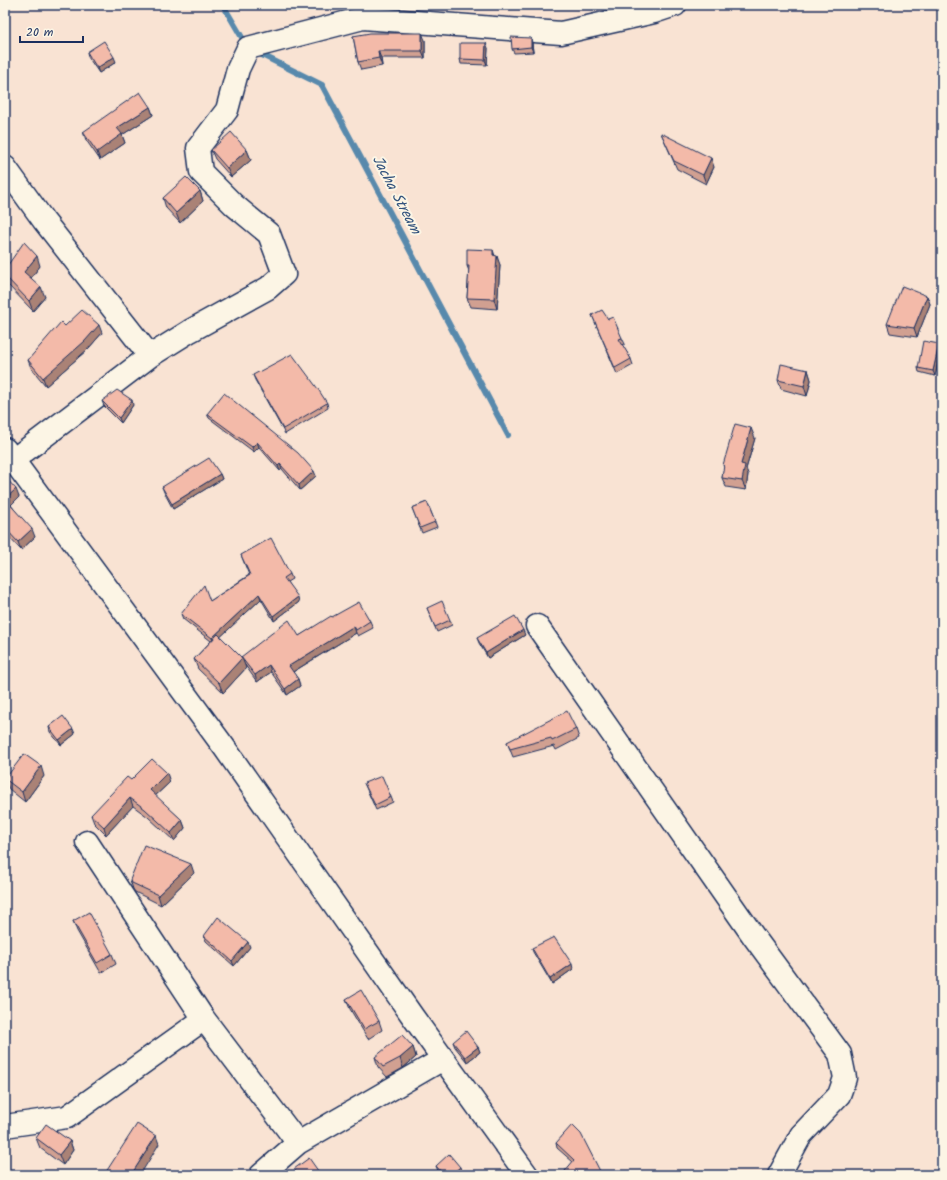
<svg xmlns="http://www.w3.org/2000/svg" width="947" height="1180" font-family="Kalam,sans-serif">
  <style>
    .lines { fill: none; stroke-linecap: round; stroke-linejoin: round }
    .stream { stroke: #5889ac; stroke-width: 6 }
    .minor-casing { stroke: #1b2f5e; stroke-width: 25 }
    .minor { stroke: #fcf5e5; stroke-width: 22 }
    .wall { fill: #d1a091; stroke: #1b2f5e }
    .shaded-wall { fill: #aa8276; stroke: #1b2f5e }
    .building { fill: #f3baa9; stroke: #1b2f5e }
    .labels { text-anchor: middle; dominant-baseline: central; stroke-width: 4; stroke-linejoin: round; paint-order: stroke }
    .water-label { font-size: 15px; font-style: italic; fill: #34547e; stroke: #fcf5e5 }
  </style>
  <rect width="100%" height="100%" fill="#f9e3d3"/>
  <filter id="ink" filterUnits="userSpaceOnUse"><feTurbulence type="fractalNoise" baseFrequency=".025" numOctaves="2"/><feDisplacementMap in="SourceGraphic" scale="8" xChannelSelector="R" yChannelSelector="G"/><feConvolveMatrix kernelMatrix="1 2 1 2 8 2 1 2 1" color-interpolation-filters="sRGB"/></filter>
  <g filter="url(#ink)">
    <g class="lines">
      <path class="stream" d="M223,5L247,46
        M256,52L322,85L508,435"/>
      <g class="minor-casing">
        <path id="minor" d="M5,167L44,221L150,356
          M5,449L224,747L413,1017L527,1175
          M13,460L150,356L190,331L268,288L284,274L269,234L234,205L201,172L198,148L227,110L238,69L248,48L363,18L561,33L654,12L675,5
          M537,626L754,937L840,1054L845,1078L839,1095L801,1135L779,1175
          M87,842L204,1019L298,1143
          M5,1126L67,1117L204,1019
          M261,1175L298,1143L443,1059"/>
      </g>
      <use href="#minor" class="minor"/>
    </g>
    <path class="wall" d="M353,36L425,40V58H381L382,66L361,70L358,62Z
      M532,43L533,52L514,53L512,49Z
      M488,48L487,65L461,64L460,59Z
      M87,52L116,62L99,73L88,57Z
      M150,107L153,115L122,135L125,143L100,160L86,140L83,132Z
      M661,133L714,167L706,184L677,169Z
      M211,150H247L251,160L231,177L215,159Z
      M200,191L203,201L180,223L166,208L163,198Z
      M495,255L500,265L497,309L471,307L467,298L469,271L467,266Z
      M40,266L31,278L45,297L33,311L6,283L5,281V269Z
      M927,296L930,304L917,337L890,333L887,324Z
      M592,315L608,319L622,338L625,344L622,345L631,359L633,365L617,374Z
      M65,326L102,333L88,349L46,386L31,368L28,360Z
      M941,349L935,376L919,372L918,368Z
      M808,370L811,380L807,396L781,389L778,380Z
      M253,375L327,403L328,408L285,434L255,380Z
      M102,401L133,405L121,423L104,406Z
      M207,414L316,476L300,490L282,469L280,471L259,447L254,452L209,418Z
      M755,438L746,469L748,474L746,490L726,487L722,478L724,468L723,465Z
      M220,474L222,479L173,509L164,492L162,487Z
      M5,477L19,497L11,505L35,537L21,550L5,533Z
      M427,502L437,527L422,533L412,508Z
      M241,555L290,574L292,579L287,582L299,602L274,621L261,599L220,637L241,657L299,636L332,617L370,621L373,628L358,636L356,633L293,672L298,679L300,686L287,695L271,672L257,682L245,665L246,668L223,693L198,669L194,659L211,641L183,619L181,614L210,601L249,575Z
      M427,608L450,620L452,625L437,632Z
      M525,635L488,658L479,643L477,638Z
      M49,727L75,734L61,745L50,732Z
      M576,729L579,738L556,750L554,746L513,757L507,742Z
      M44,776L25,802L9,789L5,779Z
      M131,780L170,782L155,796L182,820L185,828L174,841L148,817L133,806L106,835L94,823L91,815Z
      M364,783L391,797L393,802L376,810Z
      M194,873L161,905L135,892L133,889L130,880Z
      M73,921L112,954L116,964L101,973L77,931Z
      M204,936L250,947L234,966L206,941Z
      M532,948L573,969L552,984L533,952Z
      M346,999L379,1021L382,1030L368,1039L350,1009Z
      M453,1042L478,1047L480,1052L467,1062L455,1047Z
      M413,1047L416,1057L403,1068L387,1077L378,1067L375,1057Z
      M36,1138L70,1141L73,1150L63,1165L40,1148Z
      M556,1143L602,1175H566L565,1171L573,1162L557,1148Z
      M436,1166L462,1171L458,1175H441L438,1171Z"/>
    <path class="shaded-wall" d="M422,33L425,40V58L422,51Z
      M531,38L532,43L533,52L531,47Z
      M486,43L488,48L487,65L485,60Z
      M378,51L381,58L382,66L379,58Z
      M114,57L116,62L99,73L97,68Z
      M150,107L153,115L122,135L125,143L100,160L97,152L117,128Z
      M247,150L251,160L231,177L227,168Z
      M711,158L714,167L706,184L703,175Z
      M200,191L203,201L180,223L176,213Z
      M493,250L496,259L497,256L500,265L497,309L494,299Z
      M37,256L40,266L28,282L24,272Z
      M41,287L45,297L33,311L29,301Z
      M927,296L930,304L917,337L914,328Z
      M99,325L102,333L88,349L46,386L43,378Z
      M939,344L941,349L935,376L933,371Z
      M808,370L811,380L807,396L804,386Z
      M132,400L133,405L121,423L119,418Z
      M751,428L755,438L746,469L748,474L746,490L742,481L741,464Z
      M257,442L259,447L254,452L252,447Z
      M280,464L282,469L280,471L278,466Z
      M314,471L316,476L300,490L299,485Z
      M220,474L222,479L173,509L172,504Z
      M16,489L19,497L8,508L5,499Z
      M32,529L35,537L21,550L18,542Z
      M259,594L261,599L214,643L212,638Z
      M298,597L299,602L274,621L273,616Z
      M354,626L356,633L291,673L289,666Z
      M523,630L525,635L488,658L486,653Z
      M9,654L10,659L5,663V657Z
      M242,658L246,668L223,693L219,683Z
      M269,665L271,672L257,682L255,675Z
      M298,679L300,686L287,695L285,689Z
      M73,729L75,734L61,745L59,740Z
      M41,766L44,776L25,802L22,792Z
      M167,773L170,782L153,798L150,790Z
      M130,798L133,806L106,835L104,827Z
      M182,820L185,828L174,841L171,833Z
      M191,864L194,873L161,905L158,895Z
      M248,942L250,947L234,966L232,961Z
      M572,964L573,969L552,984L550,979Z
      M413,1047L416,1057L403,1068L400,1058Z
      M478,1047L480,1052L467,1062L465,1057Z
      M156,1136L159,1144L140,1175H131Z
      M70,1141L73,1150L63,1165L59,1155Z
      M460,1167L462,1171L458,1175H451Z"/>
    <path class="building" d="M370,33H422V51H378L379,58L358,62L353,36Z
      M511,37L531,38V47L512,49Z
      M104,41L114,57L97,68L87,52Z
      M460,43H486L485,60L460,59Z
      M140,92L150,107L117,128L122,134L97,152L83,132Z
      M231,132L247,150L227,168L211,150Z
      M661,133L711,158L703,175L674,161Z
      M186,177L200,191L176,213L163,198Z
      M24,242L37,256L24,272L41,287L29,301L5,276V269Z
      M467,249L493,250V255L497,256L494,299L467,298L469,266H467Z
      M902,286L927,296L914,328L887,324Z
      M82,310L99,325L85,341L43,378L28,360L61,322L65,326Z
      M602,310L608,319L613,317L622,338L619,339L631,359L615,368L592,315Z
      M923,341L939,344L933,371L918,368Z
      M292,354L318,389L327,403L283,429L253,375Z
      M781,364L808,370L804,386L778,380Z
      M117,390L132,400L119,418L102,401Z
      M224,393L298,453L314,471L299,485L280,464L278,466L257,442L252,447L207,414Z
      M735,424L751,428L741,464L745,465L742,481L722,478L724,465H723Z
      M209,458L220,474L172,504L162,487Z
      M5,477L16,489L5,499L32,529L18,542L5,528Z
      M427,502L435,522L420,528L412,508Z
      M271,538L290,574L284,578L298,597L273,616L259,594L212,638L181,614L204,585L210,601L250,575L241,555Z
      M442,601L450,620L435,627L427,608Z
      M359,602L370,621L356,630L354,626L289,666L298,679L285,689L269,665L255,675L241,657L289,620L299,636L331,616L332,617Z
      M515,616L523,630L486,653L477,638Z
      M218,634L242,658L219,683L194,659Z
      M5,649L9,654L5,657Z
      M567,711L576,729L552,741L551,738L510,749L507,742Z
      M63,716L73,729L59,740L49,727Z
      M24,754L41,766L22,792L5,779Z
      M152,759L167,773L150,790L182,820L171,833L145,809L130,798L104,827L91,815L127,777L131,780Z
      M382,776L391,797L375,805L364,783Z
      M144,845L191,864L158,895L132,883L130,880Z
      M89,912L112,954L97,963L73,921Z
      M218,917L248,942L232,961L204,936Z
      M554,937L572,964L550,979L532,948Z
      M361,990L379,1021L364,1029L346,999Z
      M466,1031L478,1047L465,1057L453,1042Z
      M402,1035L413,1047L400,1058L383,1067L375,1057Z
      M46,1124L70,1141L59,1155L36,1138Z
      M137,1124L156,1136L131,1175H104Z
      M572,1125L581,1134L602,1175H569L565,1171L574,1160L556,1143Z
      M449,1154L460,1167L451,1175H444L436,1166Z
      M309,1158L321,1175H299L294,1169Z"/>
  </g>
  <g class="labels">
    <g class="water-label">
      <text transform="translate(396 195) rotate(62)">Jacha Stream</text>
    </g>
  </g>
  <rect width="947" height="1180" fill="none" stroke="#fcf5e5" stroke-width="20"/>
  <rect x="10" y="10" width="927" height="1160" fill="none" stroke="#1b2f5e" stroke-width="1.5" filter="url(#ink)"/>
  <path d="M20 36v6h63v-6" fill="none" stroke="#1b2f5e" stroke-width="2"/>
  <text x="26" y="36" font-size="12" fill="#1b2f5e" stroke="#fcf5e5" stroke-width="3" paint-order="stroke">20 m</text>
</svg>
